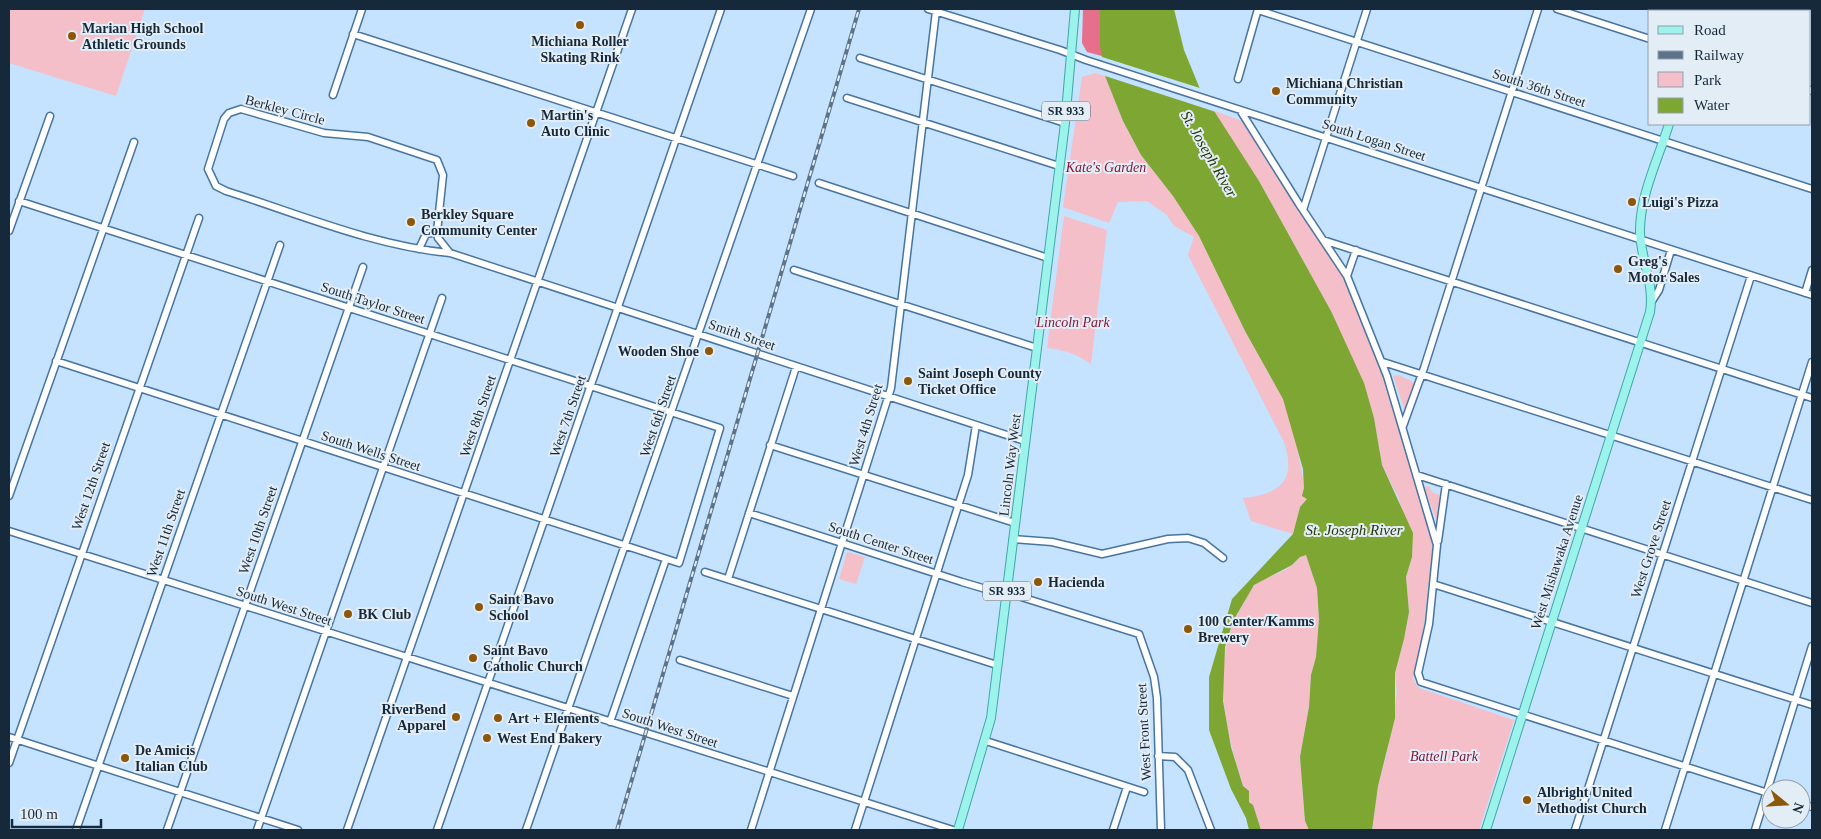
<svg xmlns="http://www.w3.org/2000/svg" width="1821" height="839" font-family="'Times New Roman',serif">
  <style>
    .green { fill: #f4bfc8 }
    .forest { fill: #e66f8b }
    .water { fill: #7da632 }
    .pier { fill: #c5e2fe }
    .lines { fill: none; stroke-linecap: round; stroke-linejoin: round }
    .minor-casing { stroke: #47759f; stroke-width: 9 }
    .major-casing { stroke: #42a7a5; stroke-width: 10 }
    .minor { stroke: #fff; stroke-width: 6 }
    .major { stroke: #9cf3eb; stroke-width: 8 }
    .rail-casing { stroke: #5c7389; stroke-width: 4 }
    .rail { stroke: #e3edf6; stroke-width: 2; stroke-dasharray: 5.5; stroke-linecap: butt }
    .poi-dot { fill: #8d570a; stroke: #e3edf6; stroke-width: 2 }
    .labels { text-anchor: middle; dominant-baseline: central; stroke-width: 4; stroke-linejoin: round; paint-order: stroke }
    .shield { fill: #e3edf6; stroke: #546472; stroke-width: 1 }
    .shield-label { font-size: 12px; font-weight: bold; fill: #16293a }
    .poi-label { font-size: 14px; font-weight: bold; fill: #16293a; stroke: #e3edf6; text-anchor: start }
    .street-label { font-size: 14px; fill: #16293a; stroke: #e3edf6 }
    .park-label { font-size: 14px; font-style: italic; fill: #83173b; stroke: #e3edf6 }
    .water-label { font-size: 15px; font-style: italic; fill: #263607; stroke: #e3edf6 }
  </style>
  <rect width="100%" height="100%" fill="#c5e2fe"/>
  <path class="green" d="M9,9H145L116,96L9,63Z
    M1095,73L1105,76L1123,121L1141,155L1173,196L1199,236L1245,331L1283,399L1294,431L1307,499L1300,507L1293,534L1251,521L1243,498C1280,495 1297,480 1284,442L1188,255L1194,237L1174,226L1167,215L1147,201L1118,202L1109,223L1063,207L1082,77Z
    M1212,110L1242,121L1343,277L1377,358L1391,400L1433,543L1423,633L1413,679L1419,688L1514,720L1479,830H1372L1378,786L1387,753L1397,692L1395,673L1404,639L1409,612L1406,577L1412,557L1399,499L1382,465L1374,418L1331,311L1259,181Z
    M1064,216L1107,230L1091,364C1077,354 1064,350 1047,348Z
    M1399,375L1415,383L1405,411L1393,376Z
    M1429,486L1432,492L1442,496L1438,524L1424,487Z
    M847,552L865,557L856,584L839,579Z
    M1303,554L1307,557L1317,588L1319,619L1316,657L1311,675L1309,707L1300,757L1305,821L1309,830H1261C1256,813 1248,801 1243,785C1224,726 1209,660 1243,604C1247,598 1250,589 1255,585C1266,576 1282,574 1292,565C1297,562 1299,557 1303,554Z"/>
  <path class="forest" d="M1083,9H1100L1102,56L1087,52L1082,43Z"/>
  <path class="water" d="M1100,9H1174L1184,50L1200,89L1259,181L1331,311L1364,383L1374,418L1382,465L1413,533L1412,557L1406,577L1409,612L1404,639L1395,673V718L1378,786L1372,830H1309L1305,821L1300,757L1309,707L1311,675L1316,657L1319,619L1317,588L1306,555L1300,557L1292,565L1254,585L1233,621L1225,647L1223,701L1231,747L1243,786L1249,791V802L1253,805L1261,830H1249L1246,818L1231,789L1209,730V677L1232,599L1293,534L1300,507L1307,499L1302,496L1304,488L1303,469L1283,399L1245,331L1199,236L1173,196L1141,155L1123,121L1105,76L1100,45Z"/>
  <path class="pier" d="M1099,56L1203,89L1216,112L1102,75Z"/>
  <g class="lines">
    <g class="minor-casing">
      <path id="minor" d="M928,9L1060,50L1086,60L1812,295
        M1557,9L1650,39
        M1258,10L1812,189
        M353,34L793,176
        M860,58L1065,123
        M1238,79L1258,9
        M1810,90L1812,91
        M333,95L362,9
        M847,98L1059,166
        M1240,110L1299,204L1347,276L1387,376L1437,545L1429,624L1418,673L1421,682L1771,794
        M819,183L1048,258
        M19,201L720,428L679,563L56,361
        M1303,210L1367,9
        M9,231L50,116
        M1323,240L1812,398
        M419,249L426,234L437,232
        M450,253L438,238L437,232L443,175L437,160L368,137L324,133L241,109L229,113L224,119L208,169L216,186L226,191C299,214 374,246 450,253L1025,441
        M794,270L1037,348
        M1347,276L1356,250
        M1805,293L1812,270
        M1652,301L1659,290L1671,250
        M1383,362L1812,500
        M1403,426L1424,368L1538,9
        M770,445L1015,523
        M1417,475L1812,603
        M9,496L134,142
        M749,513L962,582L1006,595L1018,596L1139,634L1154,677L1157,698L1161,830
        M9,531L953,830
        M1013,539L1052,542L1102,554L1168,539L1188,538L1204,543L1223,558
        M1438,541L1446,484
        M705,572L997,665
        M728,579L796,367
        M1433,584L1812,705
        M680,660L793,696
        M610,722L666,559
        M9,737L298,830
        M986,741L1144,792
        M1158,756L1175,757L1188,770L1211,830
        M9,763L199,218
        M1801,804L1812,807
        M76,830L280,245
        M167,830L363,267
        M257,830L442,298
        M347,830L632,9
        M437,830L721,9
        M526,830L811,9
        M751,830L891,388L936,11
        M855,830L968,475L976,425
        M1113,830L1127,787
        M1575,830L1751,276
        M1665,830L1812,362
        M1755,830L1812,646"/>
    </g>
    <g class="major-casing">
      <path id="major" d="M1706,11L1707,9
        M958,830L991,718L1065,123L1075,9
        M1486,830L1650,312C1655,282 1639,257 1640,228C1641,193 1659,157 1669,124"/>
    </g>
    <use href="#minor" class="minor"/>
    <use href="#major" class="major"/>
    <g class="rail-casing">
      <path id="rail" d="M617,830L859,9"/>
    </g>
    <use href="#rail" class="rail"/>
  </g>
  <g class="poi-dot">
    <circle cx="580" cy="25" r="5"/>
    <circle cx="72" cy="36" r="5"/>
    <circle cx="1276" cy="91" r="5"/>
    <circle cx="531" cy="123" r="5"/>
    <circle cx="1632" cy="202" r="5"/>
    <circle cx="411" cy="222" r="5"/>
    <circle cx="1618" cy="269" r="5"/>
    <circle cx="709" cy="351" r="5"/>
    <circle cx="908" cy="381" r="5"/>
    <circle cx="1038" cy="582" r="5"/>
    <circle cx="479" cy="607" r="5"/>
    <circle cx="348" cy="614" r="5"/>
    <circle cx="1188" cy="629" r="5"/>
    <circle cx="473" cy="658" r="5"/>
    <circle cx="456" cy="717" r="5"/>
    <circle cx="498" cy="718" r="5"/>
    <circle cx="487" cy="738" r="5"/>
    <circle cx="125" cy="758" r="5"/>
    <circle cx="1527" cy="800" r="5"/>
  </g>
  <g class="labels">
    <g class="shield">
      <rect x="1042" y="101.5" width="48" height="19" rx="4"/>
      <rect x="983" y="581.5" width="48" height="19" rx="4"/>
    </g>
    <g class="shield-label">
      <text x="1066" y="111">SR 933</text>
      <text x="1007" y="591">SR 933</text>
    </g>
    <g class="poi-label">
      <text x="82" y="28">Marian High School<tspan x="82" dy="16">Athletic Grounds</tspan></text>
      <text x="580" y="41" text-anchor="middle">Michiana Roller<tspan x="580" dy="16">Skating Rink</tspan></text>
      <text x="1286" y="83">Michiana Christian<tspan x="1286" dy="16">Community</tspan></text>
      <text x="541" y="115">Martin's<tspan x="541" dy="16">Auto Clinic</tspan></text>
      <text x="1642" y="202">Luigi's Pizza</text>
      <text x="421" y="214">Berkley Square<tspan x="421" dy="16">Community Center</tspan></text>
      <text x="1628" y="261">Greg's<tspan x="1628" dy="16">Motor Sales</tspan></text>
      <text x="699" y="351" text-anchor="end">Wooden Shoe</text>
      <text x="918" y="373">Saint Joseph County<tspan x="918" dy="16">Ticket Office</tspan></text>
      <text x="1048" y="582">Hacienda</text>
      <text x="489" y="599">Saint Bavo<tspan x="489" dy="16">School</tspan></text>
      <text x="358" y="614">BK Club</text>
      <text x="1198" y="621">100 Center/Kamms<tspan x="1198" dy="16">Brewery</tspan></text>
      <text x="483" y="650">Saint Bavo<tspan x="483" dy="16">Catholic Church</tspan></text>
      <text x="446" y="709" text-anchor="end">RiverBend<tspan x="446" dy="16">Apparel</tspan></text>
      <text x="508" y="718">Art + Elements</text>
      <text x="497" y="738">West End Bakery</text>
      <text x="135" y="750">De Amicis<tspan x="135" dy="16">Italian Club</tspan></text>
      <text x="1537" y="792">Albright United<tspan x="1537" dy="16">Methodist Church</tspan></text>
    </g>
    <g class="street-label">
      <text transform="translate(1539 88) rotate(18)">South 36th Street</text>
      <text transform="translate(285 110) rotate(15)">Berkley Circle</text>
      <text transform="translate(1374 140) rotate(18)">South Logan Street</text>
      <text transform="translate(373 303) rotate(18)">South Taylor Street</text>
      <text transform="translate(742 335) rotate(19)">Smith Street</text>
      <text transform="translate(478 416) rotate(-71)">West 8th Street</text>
      <text transform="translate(568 416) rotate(-71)">West 7th Street</text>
      <text transform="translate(658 416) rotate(-71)">West 6th Street</text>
      <text transform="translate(866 425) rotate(-73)">West 4th Street</text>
      <text transform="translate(371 451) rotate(18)">South Wells Street</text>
      <text transform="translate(1010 465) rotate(-83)">Lincoln Way West</text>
      <text transform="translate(91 486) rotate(-71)">West 12th Street</text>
      <text transform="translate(258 530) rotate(-71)">West 10th Street</text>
      <text transform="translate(166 533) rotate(-71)">West 11th Street</text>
      <text transform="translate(881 543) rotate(18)">South Center Street</text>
      <text transform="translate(1651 549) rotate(-72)">West Grove Street</text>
      <text transform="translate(1557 562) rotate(-72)">West Mishawaka Avenue</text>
      <text transform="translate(284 606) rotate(18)">South West Street</text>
      <text transform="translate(670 728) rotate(18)">South West Street</text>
      <text transform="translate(1144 732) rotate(-93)">West Front Street</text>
    </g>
    <g class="park-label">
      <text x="1106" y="167">Kate's Garden</text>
      <text x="1073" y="322">Lincoln Park</text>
      <text x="1444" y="756">Battell Park</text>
    </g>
    <g class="water-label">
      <text transform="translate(1209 154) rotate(60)">St. Joseph River</text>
      <text x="1354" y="530">St. Joseph River</text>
    </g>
  </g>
  <rect width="1821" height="839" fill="none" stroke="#16293a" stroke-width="20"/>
  <rect x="1648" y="10" width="162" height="115" fill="#e3edf6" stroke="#919fab"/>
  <rect x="1658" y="26" width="25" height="8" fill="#9cf3eb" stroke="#919fab"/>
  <text x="1694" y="35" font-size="15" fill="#16293a">Road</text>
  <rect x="1658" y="51" width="25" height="8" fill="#5c7389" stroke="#919fab"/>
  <text x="1694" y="60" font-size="15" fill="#16293a">Railway</text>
  <rect x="1658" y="72" width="25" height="15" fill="#f4bfc8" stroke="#919fab"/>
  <text x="1694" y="85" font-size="15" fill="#16293a">Park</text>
  <rect x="1658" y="98" width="25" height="15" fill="#7da632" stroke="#919fab"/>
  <text x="1694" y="110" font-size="15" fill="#16293a">Water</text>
  <g transform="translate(1786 804) rotate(108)"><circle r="24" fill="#e3edf6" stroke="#919fab"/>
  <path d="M0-4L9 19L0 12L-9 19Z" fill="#8d570a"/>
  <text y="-8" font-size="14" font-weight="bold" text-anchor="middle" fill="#16293a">N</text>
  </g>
  <path d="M12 819v8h89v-8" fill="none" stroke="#16293a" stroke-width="2.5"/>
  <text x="20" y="819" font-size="15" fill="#16293a" stroke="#e3edf6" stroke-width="4" paint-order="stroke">100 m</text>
</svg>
